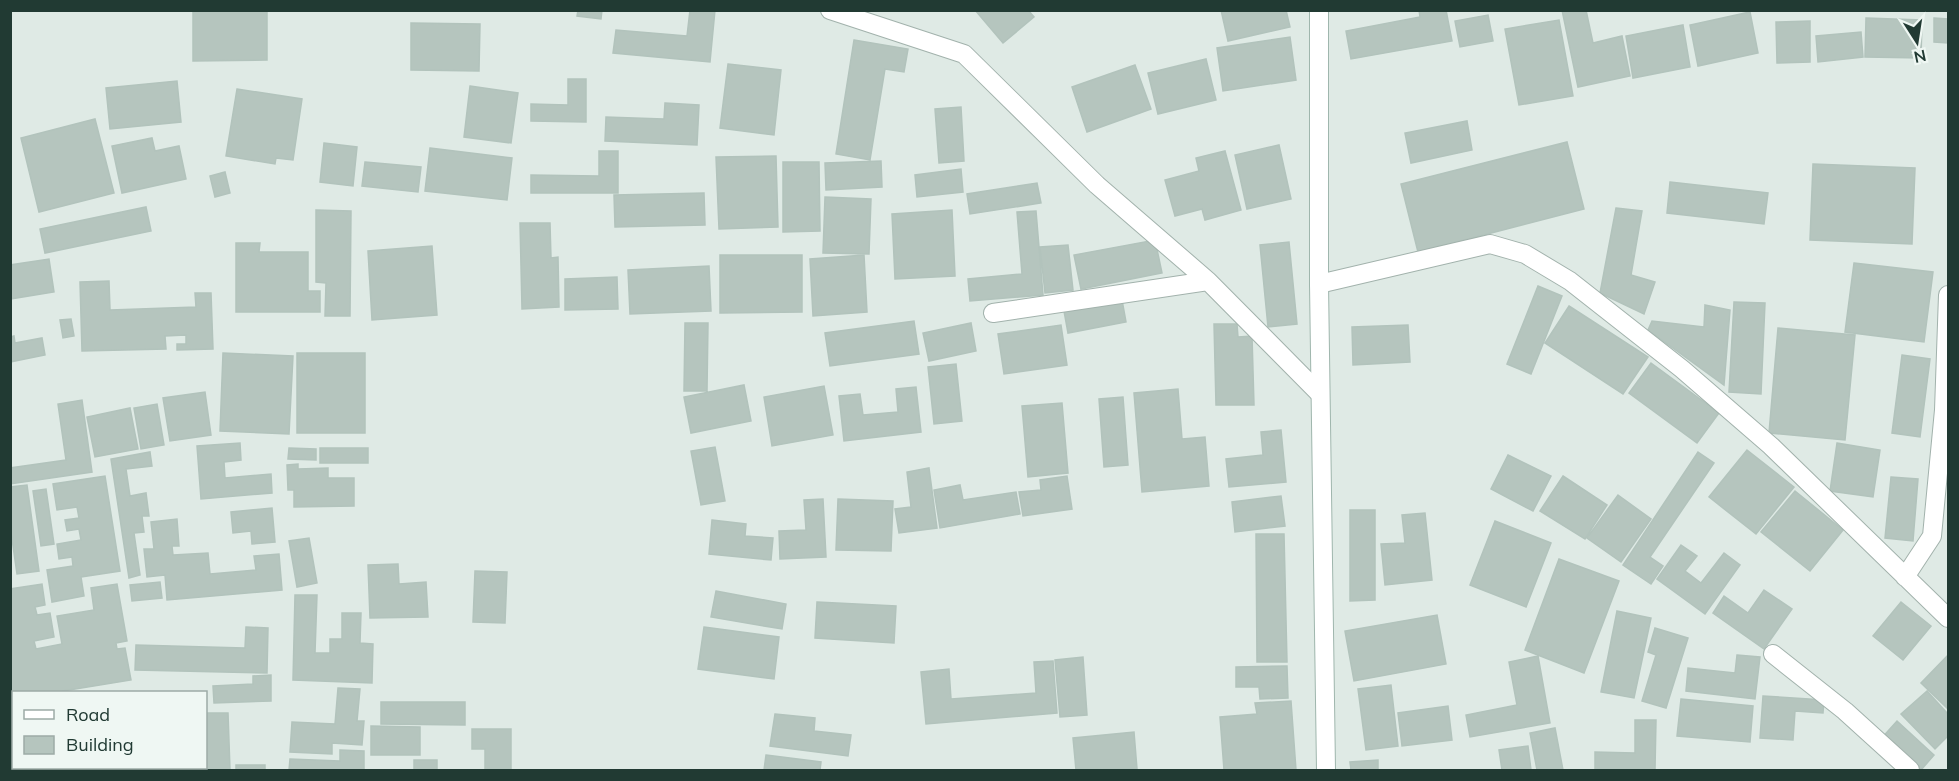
<svg xmlns="http://www.w3.org/2000/svg" width="1959" height="781" font-family="Mulish,sans-serif">
  <style>
    .building { fill: #b5c5be; stroke: #b2c3bc; stroke-width: 1.5 }
    .lines { fill: none; stroke-linecap: round; stroke-linejoin: round }
    .minor-casing { stroke: #a2b2ac; stroke-width: 20 }
    .secondary-casing { stroke: #9fb6ad; stroke-width: 20 }
    .minor { stroke: #fff; stroke-width: 18 }
    .secondary { stroke: #fff; stroke-width: 18 }
  </style>
  <rect width="100%" height="100%" fill="#dfeae5"/>
  <path class="building" d="M193,10H267V60L193,61Z
    M578,10H602L601,19L577,16Z
    M690,10H715L710,62L613,53L616,30L687,36Z
    M975,10H1028L1034,17L1003,43Z
    M1221,10H1286L1290,27L1228,41Z
    M1419,10H1446L1452,41L1351,59L1346,31L1420,17Z
    M1562,10H1586L1593,43L1622,36L1630,76L1578,87Z
    M1750,12L1758,53L1698,66L1690,25Z
    M1488,15L1493,41L1460,47L1455,21Z
    M1866,18L1922,20L1921,58L1865,57Z
    M1934,18L1948,19V43L1934,42Z
    M1559,20L1573,96L1519,105L1505,29Z
    M1810,21V62L1777,63L1776,22Z
    M411,23L480,24L479,71L411,70Z
    M1683,25L1690,67L1633,78L1626,36Z
    M1861,32L1863,57L1818,62L1816,36Z
    M1290,37L1296,80L1223,91L1217,48Z
    M854,40L908,49L904,72L885,69L870,160L836,154Z
    M1206,59L1216,100L1158,114L1148,73Z
    M728,64L781,70L774,135L720,128Z
    M1135,65L1151,109L1087,132L1072,87Z
    M568,79H586V122L531,121V104L568,105Z
    M177,81L181,122L110,129L106,88Z
    M470,86L518,93L511,143L464,137Z
    M237,89L302,99L293,160L276,158L275,164L226,156Z
    M665,103L699,105L697,145L605,141L606,117L664,119Z
    M961,107L964,161L939,163L935,109Z
    M95,119L114,193L39,212L21,138Z
    M1467,121L1472,150L1411,163L1405,133Z
    M152,138L155,151L179,146L186,179L122,193L112,146Z
    M1567,142L1584,209L1418,252L1401,184Z
    M324,143L357,147L353,186L320,182Z
    M1279,145L1291,199L1247,209L1235,155Z
    M430,148L512,158L507,200L425,191Z
    M599,151H618V193H531V175L599,176Z
    M1225,151L1241,210L1205,220L1202,209L1175,216L1165,180L1199,171L1196,158Z
    M776,156L778,227L719,229L716,157Z
    M881,161L882,187L826,190L825,163Z
    M365,162L421,167L418,192L362,186Z
    M783,162H819L820,231L783,232Z
    M1813,164L1915,168L1912,244L1810,240Z
    M961,169L963,192L917,197L915,175Z
    M225,172L230,193L215,197L210,176Z
    M1670,182L1768,193L1764,224L1667,213Z
    M1037,183L1041,203L970,214L967,194Z
    M704,193L705,225L615,227L614,195Z
    M825,197L871,199L869,254L823,253Z
    M146,207L151,231L45,253L40,229Z
    M1616,208L1642,211L1631,275L1655,282L1644,314L1600,293Z
    M316,210L351,211L350,316H325L326,283L316,282Z
    M952,210L955,276L895,279L892,214Z
    M1036,211L1043,295L970,301L968,279L1022,274L1017,212Z
    M520,223H550L551,258L558,257L559,307L522,309Z
    M1155,240L1162,273L1081,289L1074,255Z
    M1289,242L1297,324L1268,327L1260,245Z
    M236,243H260L259,252H308V291H320V312H236Z
    M1068,245L1073,290L1045,293L1040,247Z
    M432,246L437,315L372,320L368,251Z
    M720,255H802V312L720,313Z
    M864,255L867,312L813,316L810,259Z
    M49,259L54,292L10,299V265Z
    M1854,263L1933,272L1924,342L1845,332Z
    M709,266L711,311L630,314L628,270Z
    M617,277L618,309L565,310V279Z
    M109,281L110,310L196,307L195,293H211L213,349L177,350V344H186V335L165,336L166,349L82,351L80,282Z
    M1538,286L1562,296L1531,374L1507,364Z
    M1122,300L1126,322L1068,333L1064,311Z
    M1734,302L1765,303L1761,394L1729,392Z
    M1705,305L1730,310L1724,385L1648,330L1652,321L1704,327Z
    M1569,306L1648,357L1623,394L1545,343Z
    M71,319L74,336L63,338L60,320Z
    M914,321L919,354L830,366L825,333Z
    M685,323H708L707,391H684Z
    M971,323L976,351L929,361L923,333Z
    M1214,324H1237L1238,337L1252,336L1254,405H1216Z
    M1061,325L1067,365L1004,374L998,334Z
    M1408,325L1410,362L1353,365L1352,327Z
    M1778,328L1855,335L1845,440L1769,433Z
    M14,336L15,343L42,338L45,355L10,362V337Z
    M223,353L293,356L289,434L220,431Z
    M297,353H365V433H297Z
    M1902,355L1930,359L1920,437L1892,433Z
    M1651,363L1719,413L1697,443L1629,393Z
    M956,364L962,421L934,424L928,367Z
    M744,385L751,421L691,433L684,397Z
    M824,386L833,435L772,446L764,397Z
    M916,387L921,432L844,441L839,396L860,394L863,415L898,412L896,389Z
    M1178,389L1182,439L1205,437L1209,486L1142,492L1134,393Z
    M205,392L211,435L170,441L163,398Z
    M1123,397L1128,465L1104,467L1099,399Z
    M82,400L92,472L10,484V468L66,460L58,404Z
    M1062,403L1068,473L1028,477L1022,406Z
    M157,404L164,445L141,449L134,408Z
    M130,408L138,449L95,457L87,417Z
    M1281,430L1286,482L1229,487L1226,459L1263,455L1261,432Z
    M240,443L241,460L224,462L225,478L271,474L272,493L201,499L197,446Z
    M1837,443L1880,450L1873,497L1830,491Z
    M715,447L725,501L701,505L691,451Z
    M289,448L316,449V460L288,459Z
    M320,448H368V463H320Z
    M1747,450L1794,487L1756,534L1709,497Z
    M150,452L152,466L126,469L130,496L146,493L149,516H142L144,532L134,533L140,575L129,578L111,459Z
    M1698,452L1714,463L1650,557L1663,566L1651,584L1623,565Z
    M1508,455L1551,476L1533,511L1491,489Z
    M298,464V469L328,468V478H354V506L294,507V490H288L287,465Z
    M929,468L937,528L899,533L895,509L911,507L907,472Z
    M105,476L120,571L81,577L84,596L52,602L47,570L73,566L72,557L59,559L57,544L81,540L79,529L67,531L65,520L79,518L77,507L57,510L53,484Z
    M1067,476L1072,509L1023,516L1019,492L1041,490L1040,480Z
    M1563,476L1607,505L1585,539L1540,511Z
    M1891,477L1918,479L1913,541L1885,538Z
    M27,485L39,571L17,574L10,525V487Z
    M960,485L963,500L1016,492L1020,514L940,528L934,490Z
    M46,489L54,544L41,546L33,491Z
    M1795,491L1843,530L1810,571L1761,532Z
    M1618,495L1651,519L1621,562L1587,538Z
    M1281,496L1285,526L1235,532L1232,502Z
    M823,499L826,557L780,559L779,531L806,530L804,500Z
    M838,499L893,501L891,551L836,550Z
    M272,508L275,542L252,544L251,531L233,533L231,512Z
    M1350,510H1375V600L1350,601Z
    M1425,513L1432,580L1385,585L1381,544L1405,543L1402,515Z
    M177,519L179,546H172L173,555L208,553L210,574L256,570L254,556L279,554L282,590L167,600L165,575L147,577L144,549H154L151,522Z
    M712,520L746,524L745,536L773,538L771,560L709,554Z
    M1495,521L1551,543L1526,607L1470,585Z
    M1256,534H1284L1287,662H1257Z
    M309,538L317,583L297,587L289,541Z
    M1681,545L1697,556L1685,571L1701,583L1724,553L1740,565L1705,614L1657,579Z
    M1559,559L1619,581L1584,673L1525,650Z
    M398,564L399,584L426,582L428,617L370,618L368,565Z
    M475,571L507,572L505,623L473,622Z
    M160,582L162,598L132,601L130,585Z
    M42,584L45,605L35,607L37,615L50,613L54,637L34,641L36,649L62,644L57,616L94,610L91,588L117,584L127,641L116,643L117,649L125,648L131,680L57,692H14V700H10V589Z
    M1764,590L1792,609L1764,649L1713,613L1724,596L1748,613Z
    M716,591L786,604L782,629L711,617Z
    M295,595H317L315,653H330V639H342V613H361L360,643L373,644L372,683L293,680Z
    M817,602L896,606L894,643L815,638Z
    M1901,602L1931,626L1903,660L1873,636Z
    M1617,611L1651,618L1634,698L1601,692Z
    M1437,615L1446,664L1354,681L1345,631Z
    M246,627L268,628L267,673L135,670L136,645L245,648Z
    M704,627L779,637L774,679L698,669Z
    M1655,628L1688,638L1666,708L1642,701L1656,655L1648,652Z
    M1737,655L1760,657L1755,699L1686,691L1688,668L1735,673Z
    M1948,655V709L1921,683Z
    M1538,656L1550,723L1470,737L1466,715L1517,705L1509,662Z
    M1083,657L1087,715L1060,717L1055,660Z
    M1053,661L1057,713L926,724L921,672L949,669L951,699L1036,693L1034,662Z
    M1287,666L1288,698L1260,699L1259,687H1236V667Z
    M271,675V701L214,703L213,686L253,684V676Z
    M1391,685L1398,746L1366,750L1358,689Z
    M338,688L360,689L357,721H364L362,745L332,743V754L290,752L292,722L335,724Z
    M1927,691L1948,714V736L1935,749L1901,714Z
    M1763,696L1824,700L1823,713L1795,711L1793,740L1760,738Z
    M1681,699L1753,706L1750,742L1677,736Z
    M1291,701L1296,770H1224L1220,717L1257,714L1255,703Z
    M381,702H465V725L381,724Z
    M1448,706L1452,740L1402,746L1398,713Z
    M206,713H228L230,770H145V768H206Z
    M775,714L815,718L814,731L851,735L848,756L770,746Z
    M1635,720H1656L1655,770H1595V752L1635,753Z
    M1897,721L1934,755L1921,770H1914L1880,740Z
    M371,726L420,727V755H371Z
    M1555,728L1563,770H1537L1530,733Z
    M472,729H511V770H485V749H472Z
    M1134,732L1137,769L1076,770L1073,738Z
    M10,742H14V768H43L44,770H10Z
    M1528,746L1531,770H1502L1499,750Z
    M340,750L364,751V770H289L290,759L340,761Z
    M766,755L821,762L820,770H764Z
    M414,760H437V770H414Z
    M1378,760V770H1351L1350,762Z
    M236,765H265V770H236Z
    M50,768H89V770H50Z
    M94,768H137V770H95Z"/>
  <g class="lines">
    <g class="minor-casing">
      <path id="minor" d="M830,10L964,54L1097,185L1208,281L1320,394
        M1319,284L1490,244L1525,254L1570,281L1682,369L1771,446L1948,618
        M993,313L1208,281
        M1905,577L1932,536L1944,410L1948,295
        M1773,654L1845,711L1910,770"/>
    </g>
    <g class="secondary-casing">
      <path id="secondary" d="M1319,10V284L1326,770"/>
    </g>
    <use href="#minor" class="minor"/>
    <use href="#secondary" class="secondary"/>
  </g>
  <rect width="1959" height="781" fill="none" stroke="#213a33" stroke-width="24"/>
  <rect x="12" y="691" width="195" height="78" fill="#eff7f3" stroke="#9daba6" stroke-width="1.5"/>
  <rect x="24" y="710" width="30" height="9" fill="#ffffff" stroke="#9daba6" stroke-width="1.5"/>
  <text x="66" y="721" font-size="18" fill="#213a33">Road</text>
  <rect x="24" y="736" width="30" height="18" fill="#b5c5be" stroke="#9daba6" stroke-width="1.5"/>
  <text x="66" y="751" font-size="18" fill="#213a33">Building</text>
  <g transform="translate(1917 42) rotate(168)" stroke="#eff7f3" stroke-width="4.5" paint-order="stroke">
  <path d="M0-4.5L10 22L0 15L-10 22Z" fill="#213a33"/>
  <text y="-9" font-size="16" font-weight="bold" text-anchor="middle" fill="#213a33">N</text>
  </g>
</svg>
